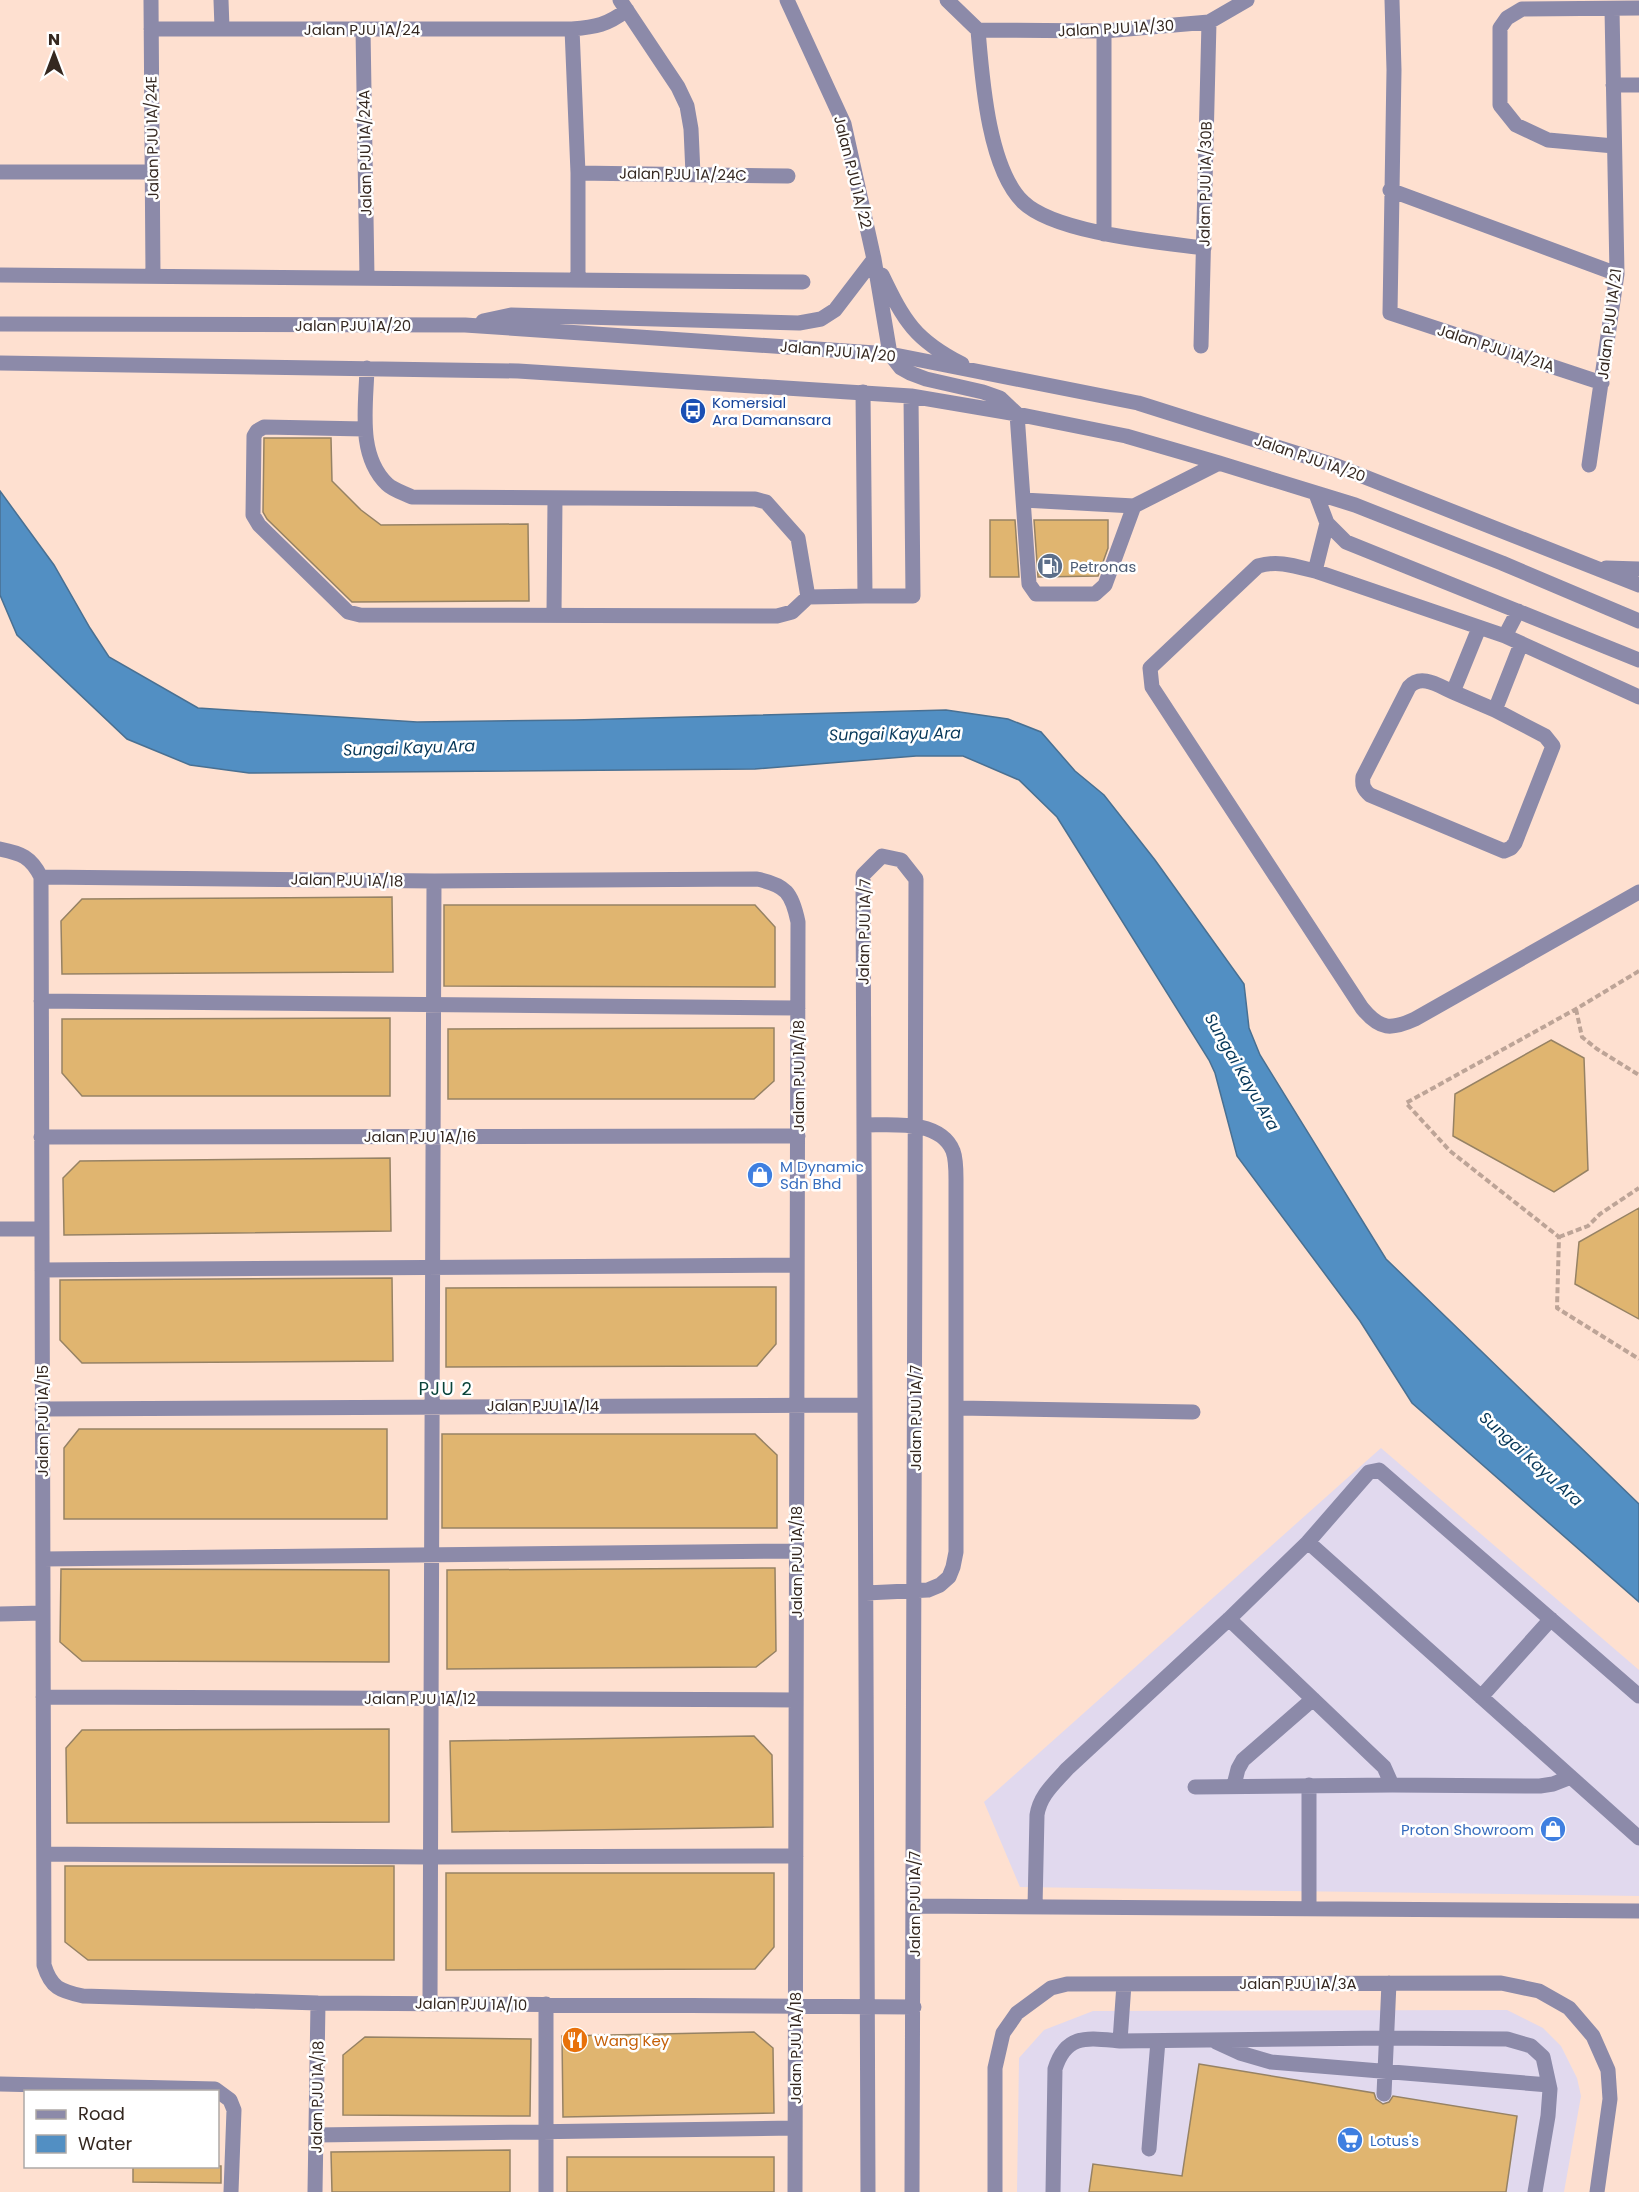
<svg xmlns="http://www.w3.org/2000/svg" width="1639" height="2192" font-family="Poppins,sans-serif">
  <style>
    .commercial { fill: #e1d9ee }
    .water { fill: #528fc3; stroke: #497092; stroke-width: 1.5 }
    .building { fill: #e0b570; stroke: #968264; stroke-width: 1.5 }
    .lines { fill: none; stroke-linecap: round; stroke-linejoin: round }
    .path { stroke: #bda497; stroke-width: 4; stroke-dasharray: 6 3; stroke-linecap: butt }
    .minor { stroke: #8c8aa9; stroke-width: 15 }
    .labels { text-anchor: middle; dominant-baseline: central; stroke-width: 5; stroke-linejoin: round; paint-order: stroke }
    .street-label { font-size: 15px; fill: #352820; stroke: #fff }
    .transit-label { font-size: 15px; fill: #164399; stroke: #fff; text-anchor: start }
    .service-label { font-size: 15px; fill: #4e5e75; stroke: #fff; text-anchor: start }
    .shop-label { font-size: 15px; fill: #366cbe; stroke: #fff; text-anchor: start }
    .food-label { font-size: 15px; fill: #c56008; stroke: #fff; text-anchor: start }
    .water-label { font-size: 16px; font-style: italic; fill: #063759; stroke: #fff }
    .quarter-label { font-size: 18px; letter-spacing: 1.5px; fill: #0b453b; stroke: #fff }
  </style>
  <rect width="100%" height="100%" fill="#fee0d0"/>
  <path class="commercial" d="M1381,1448L1639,1670V1896L1020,1887L984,1802Z
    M1507,2010L1543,2028L1561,2046L1577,2078L1581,2096L1564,2192H1017L1019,2058L1044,2030L1093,2011Z"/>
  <path class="water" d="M0,491L54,565L90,628L109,657L198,708L417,722L575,720L946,710L1008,719L1041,732L1075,771L1104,795L1155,860L1244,984L1249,1028L1260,1055L1386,1259L1639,1504V1602L1412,1403L1360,1321L1237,1156L1215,1073L1209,1060L1057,817L1019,780L963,756H916L755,769L249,773L190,765L127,739L17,635L0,595Z"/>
  <path class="building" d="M264,438H331L332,481L361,510L381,525L528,524L529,601L352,602L267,519L263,512Z
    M990,520H1015L1019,577H990Z
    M1034,520H1108V548L1098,576L1038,577Z
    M392,897L393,972L62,974L61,921L82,899Z
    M444,905H755L775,927V987L444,986Z
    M390,1018V1096H82L62,1073V1019Z
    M774,1028V1081L754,1099H448V1029Z
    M1551,1040L1584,1058L1588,1170L1554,1192L1453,1136L1455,1094Z
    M390,1158L391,1231L64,1235L63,1178L80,1161Z
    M1639,1208V1319L1575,1284L1579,1242Z
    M392,1278L393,1361L82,1363L60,1340V1280Z
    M776,1287V1344L757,1366L446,1367V1288Z
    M79,1429H387V1519H64V1448Z
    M442,1434H755L777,1455V1528H442Z
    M775,1568L776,1651L756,1667L447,1669V1570Z
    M61,1569L389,1570V1662L82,1661L60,1642Z
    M389,1729V1822L67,1823L66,1748L82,1730Z
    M754,1736L772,1755L773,1827L452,1832L450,1741Z
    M65,1866H394V1960H88L65,1942Z
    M446,1873H774V1947L755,1969L446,1970Z
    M754,2032L773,2048L774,2113L563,2117L562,2036Z
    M365,2037L531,2039L530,2116L343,2115V2055Z
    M1199,2064L1374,2093L1376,2099L1383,2104L1389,2102L1393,2096L1517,2116L1506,2192H1089L1093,2164L1182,2176Z
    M510,2150V2192H332L331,2152Z
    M567,2157H774V2192H567Z
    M133,2166H221V2183L133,2182Z"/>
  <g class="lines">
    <path class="path" d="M1639,971L1576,1009L1406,1103L1450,1151L1559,1237L1557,1308L1639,1359
      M1576,1009L1582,1037L1597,1049L1639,1075
      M1559,1237L1588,1226L1600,1214L1639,1188"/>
    <path class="minor" d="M151,0L153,276
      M221,0L222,28
      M620,0L678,87L687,106L691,129L693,174
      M787,0L844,124L874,259L890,354L901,368L910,373L926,379L983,392L1000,398L1017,414L1029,584L1036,594H1095L1105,585L1134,506L1219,463
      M947,0L978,30C982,77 988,168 1023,202C1055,233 1158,242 1204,248
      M1392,0L1394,70L1390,313L1602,383
      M151,29H572C596,27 607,25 627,10
      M363,29L367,278
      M572,29L578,173V279
      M978,30L1104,31L1209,22L1247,0
      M1613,85H1639
      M1614,146L1548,140L1516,125L1500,105V28L1507,18L1522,9L1639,8
      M0,172H152
      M578,173L788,176
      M1390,190L1617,274
      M1104,234V31
      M0,275L803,282
      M882,275C904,321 915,340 962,364
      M483,321L511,315L799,323L821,319L835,310L874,259
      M0,324L465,325L890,354L1138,403L1337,466L1639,585
      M1201,346L1209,22
      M0,363L518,371L911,396L1017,414L1126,436L1219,463L1355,505L1502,563L1639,621
      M367,368C366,406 357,455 387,484C393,490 404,493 412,497L755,499L766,502L798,538L808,597
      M863,392L865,596H913L911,396
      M365,429L264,427L257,431L254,436L253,515L259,525L348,612L360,615L777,616L792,612L808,597L865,596
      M1589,465L1617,274L1612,9
      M1316,494L1327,523L1346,542L1639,660
      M1023,500L1134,506
      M1606,568L1639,569
      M1315,571L1327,523
      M1518,611L1505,636L1639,697
      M554,615L555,498
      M1479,628L1453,692C1439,686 1421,673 1409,687L1363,777C1362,785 1363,789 1370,795L1504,851L1511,848L1515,843L1553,746L1545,736L1495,710L1521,644
      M1505,636L1315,571C1295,566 1278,560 1258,566L1150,668L1152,687L1362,1008C1380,1030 1391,1030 1415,1019L1639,892
      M1453,692L1495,710
      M0,849C21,853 31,857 41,877L44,1965C51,1988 60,1991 83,1996L318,2003L914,2007
      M41,877L434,881L757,879C786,885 792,893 798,922L795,2192
      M41,1001L798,1008
      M864,1125C891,1125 940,1119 953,1151C956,1159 956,1170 956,1179V1552L953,1567L949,1577L940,1585L928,1590L866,1593
      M41,1137L798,1136
      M0,1229H42
      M42,1270L797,1265
      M958,1408L1193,1412
      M42,1409L865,1405
      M1308,1542L1369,1472L1379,1470L1639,1696
      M43,1559L796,1551
      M0,1614L43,1613
      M1229,1619L1384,1767L1392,1785
      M43,1697L796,1700
      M1481,1697L1551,1619
      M1234,1785L1238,1769L1243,1760L1313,1699
      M1195,1787L1392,1785L1540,1786L1553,1784L1571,1777
      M44,1854L430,1857L796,1856
      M914,1906L1639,1911
      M1035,1907L1037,1815C1040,1795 1054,1784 1067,1769L1229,1619L1308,1542L1639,1838
      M1309,1909V1785
      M430,2003L434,881
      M546,2004V2192
      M1120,2041L1124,1984
      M1216,2042L1240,2053L1271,2062L1549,2085
      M0,2084L215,2089L230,2100L234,2110L231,2192
      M1384,2094L1389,1983
      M316,2135L795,2128
      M1149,2149L1158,2041
      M315,2192L318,2003
      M868,2192L863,875L882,856L901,860L916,879L912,2192
      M995,2192V2068L1003,2033L1017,2013L1051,1988L1067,1984L1501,1983L1539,1991L1569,2008L1593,2036L1608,2070L1610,2099L1597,2192
      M1053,2192L1055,2069C1066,2033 1088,2038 1120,2041L1387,2038L1507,2039L1531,2046L1543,2057L1550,2089L1548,2116L1535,2192"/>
  </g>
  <defs>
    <g id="bus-disc" transform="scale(1.35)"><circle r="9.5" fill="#1a4fb4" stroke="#fff"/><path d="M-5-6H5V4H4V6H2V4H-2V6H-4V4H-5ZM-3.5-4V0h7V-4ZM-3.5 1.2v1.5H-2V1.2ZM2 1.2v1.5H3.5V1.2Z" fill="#fff"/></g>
    <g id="fuel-disc" transform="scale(1.35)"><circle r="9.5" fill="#5c6f8a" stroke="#fff"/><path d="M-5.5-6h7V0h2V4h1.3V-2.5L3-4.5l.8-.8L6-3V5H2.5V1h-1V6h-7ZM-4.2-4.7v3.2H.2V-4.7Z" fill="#fff"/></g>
    <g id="shop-disc" transform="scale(1.35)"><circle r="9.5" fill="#3f7fe0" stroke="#fff"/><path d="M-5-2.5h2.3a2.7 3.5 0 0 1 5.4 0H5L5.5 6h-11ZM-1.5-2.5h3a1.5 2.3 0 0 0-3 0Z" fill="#fff"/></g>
    <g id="restaurant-disc" transform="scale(1.35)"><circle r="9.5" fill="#e8710a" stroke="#fff"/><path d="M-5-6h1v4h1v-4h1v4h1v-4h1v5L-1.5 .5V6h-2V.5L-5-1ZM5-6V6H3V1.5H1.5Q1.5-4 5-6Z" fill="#fff"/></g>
    <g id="supermarket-disc" transform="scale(1.35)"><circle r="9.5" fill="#3f7fe0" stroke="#fff"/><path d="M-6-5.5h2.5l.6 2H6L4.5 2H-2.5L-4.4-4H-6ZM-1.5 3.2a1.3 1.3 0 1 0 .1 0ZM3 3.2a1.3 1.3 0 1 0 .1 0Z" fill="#fff"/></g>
  </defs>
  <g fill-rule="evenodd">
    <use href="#bus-disc" x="693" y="411"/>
    <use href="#fuel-disc" x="1050" y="566"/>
    <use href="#shop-disc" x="760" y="1175"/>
    <use href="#shop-disc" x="1553" y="1829"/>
    <use href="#restaurant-disc" x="575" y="2040"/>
    <use href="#supermarket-disc" x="1350" y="2140"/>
  </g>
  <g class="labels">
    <g class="street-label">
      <text transform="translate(1116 28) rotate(-3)">Jalan PJU 1A/30</text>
      <text x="362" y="29">Jalan PJU 1A/24</text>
      <text transform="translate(152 138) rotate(-91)">Jalan PJU 1A/24E</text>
      <text transform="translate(365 153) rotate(-91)">Jalan PJU 1A/24A</text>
      <text transform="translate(853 172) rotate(76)">Jalan PJU 1A/22</text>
      <text transform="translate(683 174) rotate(1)">Jalan PJU 1A/24C</text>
      <text transform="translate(1205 184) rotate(-89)">Jalan PJU 1A/30B</text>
      <text transform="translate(1609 324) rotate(-83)">Jalan PJU 1A/21</text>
      <text x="353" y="325">Jalan PJU 1A/20</text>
      <text transform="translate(1496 348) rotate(18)">Jalan PJU 1A/21A</text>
      <text transform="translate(838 351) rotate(5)">Jalan PJU 1A/20</text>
      <text transform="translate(1310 458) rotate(19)">Jalan PJU 1A/20</text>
      <text transform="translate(347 880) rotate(1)">Jalan PJU 1A/18</text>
      <text transform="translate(864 932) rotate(-89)">Jalan PJU 1A/7</text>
      <text transform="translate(798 1076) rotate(-90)">Jalan PJU 1A/18</text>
      <text x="420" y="1136">Jalan PJU 1A/16</text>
      <text x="543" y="1405">Jalan PJU 1A/14</text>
      <text transform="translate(915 1418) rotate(-90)">Jalan PJU 1A/7</text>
      <text transform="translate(42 1421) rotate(-90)">Jalan PJU 1A/15</text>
      <text transform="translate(796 1562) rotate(-90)">Jalan PJU 1A/18</text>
      <text x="420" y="1698">Jalan PJU 1A/12</text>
      <text transform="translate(914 1904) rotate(-90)">Jalan PJU 1A/7</text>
      <text x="1298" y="1983">Jalan PJU 1A/3A</text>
      <text transform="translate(471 2004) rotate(1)">Jalan PJU 1A/10</text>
      <text transform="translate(795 2048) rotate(-90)">Jalan PJU 1A/18</text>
      <text transform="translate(317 2097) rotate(-89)">Jalan PJU 1A/18</text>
    </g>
    <g class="transit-label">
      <text x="712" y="402">Komersial<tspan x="712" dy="17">Ara Damansara</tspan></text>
    </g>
    <g class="service-label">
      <text x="1070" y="566">Petronas</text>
    </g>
    <g class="shop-label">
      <text x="780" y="1166">M Dynamic<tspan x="780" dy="17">Sdn Bhd</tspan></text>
      <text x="1534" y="1829" text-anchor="end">Proton Showroom</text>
      <text x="1370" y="2140">Lotus's</text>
    </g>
    <g class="food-label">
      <text x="594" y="2040">Wang Key</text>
    </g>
    <g class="water-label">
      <text transform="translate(895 734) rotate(-1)">Sungai Kayu Ara</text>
      <text transform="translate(409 748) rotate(-2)">Sungai Kayu Ara</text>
      <text transform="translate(1242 1072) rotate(60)">Sungai Kayu Ara</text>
      <text transform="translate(1531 1459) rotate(42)">Sungai Kayu Ara</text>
    </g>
    <g class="quarter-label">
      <text x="446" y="1388">PJU 2</text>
    </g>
  </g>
  <rect x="24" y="2090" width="195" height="78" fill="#ffffff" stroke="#aea9a6" stroke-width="1.5"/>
  <rect x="36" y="2110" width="30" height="9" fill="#8c8aa9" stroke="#aea9a6" stroke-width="1.5"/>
  <text x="78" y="2120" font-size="18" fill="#352820">Road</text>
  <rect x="36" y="2135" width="30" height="18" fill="#528fc3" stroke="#aea9a6" stroke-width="1.5"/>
  <text x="78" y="2150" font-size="18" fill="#352820">Water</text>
  <g transform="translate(54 54)" stroke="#ffffff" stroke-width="4.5" paint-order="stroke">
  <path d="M0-4.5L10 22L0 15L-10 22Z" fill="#352820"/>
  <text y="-9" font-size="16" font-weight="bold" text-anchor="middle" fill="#352820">N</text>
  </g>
</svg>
